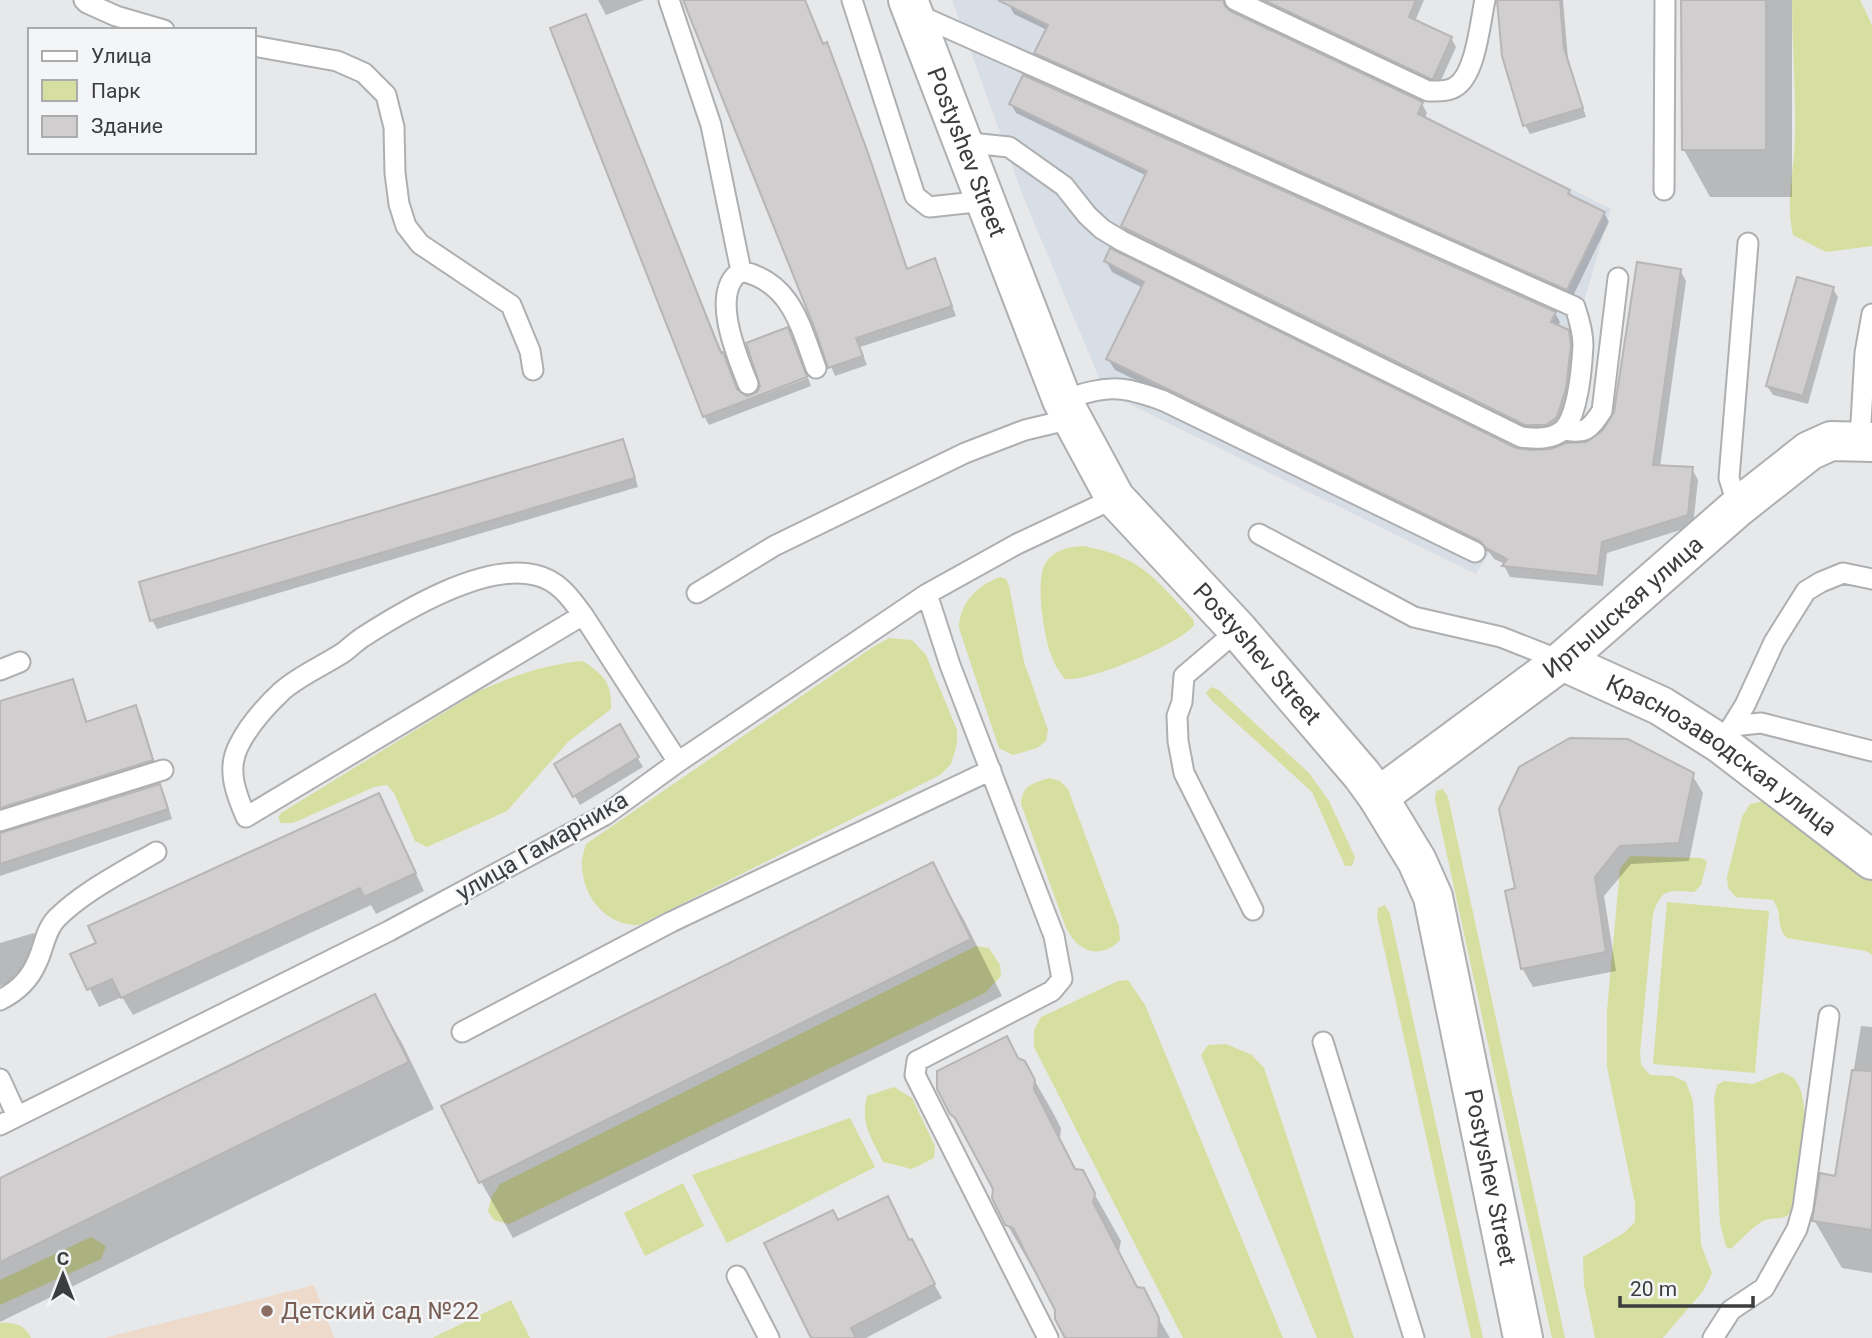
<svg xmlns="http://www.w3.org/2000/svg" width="1872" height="1338" font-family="Roboto,sans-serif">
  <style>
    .built { fill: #d8dee6 }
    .education { fill: #eddaca }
    .green { fill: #d6dfa0 }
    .shadow { fill: #0003 }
    .building { fill: #d0cecf; stroke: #b8b5b6; stroke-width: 2 }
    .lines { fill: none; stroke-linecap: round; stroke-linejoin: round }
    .service-casing { stroke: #aeafb1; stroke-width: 23 }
    .minor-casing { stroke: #aeafb1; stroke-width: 42 }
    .secondary-casing { stroke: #aeafb1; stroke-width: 42 }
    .service { stroke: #fff; stroke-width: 19 }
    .minor { stroke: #fff; stroke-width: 38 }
    .secondary { stroke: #fff; stroke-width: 38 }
    .education-dot { fill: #8d6e63; stroke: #f4f5f7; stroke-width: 2.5 }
    .labels { text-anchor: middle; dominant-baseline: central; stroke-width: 5; stroke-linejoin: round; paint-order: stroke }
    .street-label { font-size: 24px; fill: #3c3d3e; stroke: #f4f5f7 }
    .education-label { font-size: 24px; fill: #785e54; stroke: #f4f5f7; text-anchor: start }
  </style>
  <rect width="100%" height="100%" fill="#e7e8ea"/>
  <path class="built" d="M952,0H1196L1611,209L1530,487L1476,574L1105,392L1023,196Z"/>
  <path class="education" d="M314,1285L334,1338H104Z"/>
  <path class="green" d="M1792,0H1860L1872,25V246L1826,252L1793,235C1785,200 1795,169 1795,134C1796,90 1792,45 1792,0Z
    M1083,546C1142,557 1154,578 1193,619L1194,625C1181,644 1086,683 1065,679C1059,672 1054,664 1051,655C1044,637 1035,581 1045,564C1053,550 1068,547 1083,546Z
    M1000,577L1006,579L1009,586L1024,662L1048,730L1046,741L1037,748L1013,755L999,748L959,628C960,602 977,586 1000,577Z
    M889,638L912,640L926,655L957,730V744L951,764L940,775L639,925C607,926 583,898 582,866C581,859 584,851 586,844L873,647Z
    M583,661C604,675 612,683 611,709L568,742L507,811L427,847L415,841L394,793L387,785L374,787L293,823H281L278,818L281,813L479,691C512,676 547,664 583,661Z
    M1211,687L1219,690L1309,773L1329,801L1355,857L1352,866H1345L1312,792L1211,700L1206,693Z
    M1049,778L1060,781L1068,789L1119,926L1120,940C1099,962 1075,950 1065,925L1021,804C1022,785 1033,783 1049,778Z
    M1443,789L1448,797L1565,1338H1552L1435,800L1436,791Z
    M1765,801L1782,810L1872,882V955L1866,951L1787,938C1774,923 1784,915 1773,900L1736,897L1728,888L1727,877L1742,817L1750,804Z
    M1630,856L1702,858L1707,862L1701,885L1694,892C1667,890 1662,888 1653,914L1640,1053L1641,1065L1650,1075L1673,1076L1686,1082L1693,1101L1701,1245L1712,1273L1703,1291L1663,1338H1595L1584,1285L1583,1257L1624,1233L1635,1222V1203L1607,1067V1010L1620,869Z
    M1667,902L1769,911L1755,1073L1653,1064Z
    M1385,905L1390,914L1483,1338H1471L1377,917L1378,908Z
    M976,946L989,948L1000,965L1001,976L985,993L509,1224L494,1220L488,1211L492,1196L500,1184Z
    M1128,980L1145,1005L1283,1338H1183L1034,1047V1030L1041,1017L1118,981Z
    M1226,1044L1252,1055L1264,1068L1354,1338H1317L1201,1055L1208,1045Z
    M1782,1072C1785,1074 1789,1075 1792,1077C1816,1096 1799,1176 1796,1203C1786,1227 1776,1212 1760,1223C1750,1230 1740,1240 1731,1249L1726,1247L1720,1223L1714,1098L1717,1085L1724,1081L1753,1084Z
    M894,1087L912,1098L935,1146L934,1158L912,1169L883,1162C871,1137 860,1124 867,1096Z
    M850,1118L875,1167L727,1243L692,1175Z
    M683,1183L704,1226L645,1256L624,1213Z
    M91,1237L106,1246L101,1259L0,1305V1280Z
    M511,1300L530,1338H432Z
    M0,1323C14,1322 24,1324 31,1338H0Z"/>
  <path class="shadow" d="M598,0H644L606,15Z
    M685,0H805L823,45L831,54L872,164L908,270L935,260L956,316L860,347L867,365L835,376Z
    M1012,0H1232L1227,11L1422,104L1427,113L1424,119L1569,191L1573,198L1604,213L1609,222L1572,298L1041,62L1036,53L1047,30L1014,14L1009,5Z
    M1252,0H1424L1415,21L1451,38L1456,47L1438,87Z
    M1498,0H1563L1568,59L1586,117L1530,134L1525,125Z
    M1683,0H1792V197H1710L1684,150Z
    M586,16L738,392L747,398L758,393L792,338L807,375L763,392V395L808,378L811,386L709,425L704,416Z
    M1011,104L1555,313L1560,322L1558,327L1568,332L1573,341L1575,351L1572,385L1559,430L1531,434L1128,235L1123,226L1147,176L1016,113Z
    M1106,261L1515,450L1537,452L1587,444L1605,431L1616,413L1680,270L1686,281L1660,467L1692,469L1698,480L1693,526L1607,553L1603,586L1510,577L1504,566L1505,564L1494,559L1489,552L1115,370L1108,359L1143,288L1112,272Z
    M1833,289L1838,297L1808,404L1773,395L1767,386Z
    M622,441L627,450L638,487L157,629L152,620Z
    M72,681L77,691L88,723L136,707L141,717L157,770L0,820V703Z
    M619,726L643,767L580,805L556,764Z
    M1692,775L1703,793L1689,861L1631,864L1604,896L1616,971L1533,987L1522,968L1517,889Z
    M159,786L165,796L172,819L0,876V834Z
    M388,813L424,891L376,914L371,905L133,1015L122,997L99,1007L73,955Z
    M932,864L964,920L1002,996L513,1238L481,1182Z
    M34,933L40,942L25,977L0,986V943Z
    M375,996L402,1043L434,1109L0,1322V1180Z
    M1861,1026L1872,1027V1273L1842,1268L1814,1220L1836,1178Z
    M1019,1061L1024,1062L1051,1109L1061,1128L1060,1138L1077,1171L1082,1172L1121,1241L1119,1251L1138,1289L1142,1290L1170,1338H1067L1057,1310L1038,1273L1034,1271L1007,1224L994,1189L951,1113Z
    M838,1222L910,1242L942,1298L866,1338H813Z"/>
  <path class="building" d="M683,0H805L823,44L827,42L868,153L907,269L935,258L952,306L856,338L863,356L828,368L816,332Z
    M998,0H1223L1225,6L1230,11L1423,102L1418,114L1570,190L1568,194L1605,212L1567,290L1034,53L1048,25Z
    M1264,0H1416L1409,17L1452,37L1433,79H1431Z
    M1497,0H1560L1564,48L1583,108L1523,126L1502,56Z
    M1681,0H1766V150H1682Z
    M586,14L721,353L723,352L737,389L747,396L757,392L760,386L746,343L788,327L807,377L703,417L550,28Z
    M1023,75L1556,312L1551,322L1569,330L1571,345L1566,388L1557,417L1546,425H1525L1121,226L1147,171L1009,104Z
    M1110,248L1516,448L1532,450L1551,449L1566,443L1586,442L1603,430L1614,412L1637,262L1681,269L1653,465L1693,467L1688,515L1602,542L1598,576L1502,566L1507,559L1486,548L1480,541L1106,359L1144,282L1104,261Z
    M1797,277L1834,287L1803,396L1766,386Z
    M623,439L635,478L150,621L139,582Z
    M73,679L86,722L136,705L153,760L0,808V701Z
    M620,724L639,757L573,797L554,764Z
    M1570,738L1628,739L1694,773L1679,843L1620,846L1595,877L1606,952L1521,969L1505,891L1515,888L1499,809L1519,767Z
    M160,784L168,809L0,864V833Z
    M379,793L416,873L364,897L360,888L121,998L112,979L87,990L70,954L96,943L88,926Z
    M933,862L971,939L479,1183L441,1106Z
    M375,994L409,1062L0,1262V1178Z
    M1007,1036L1018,1058L1025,1061L1035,1080L1034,1089L1075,1169L1083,1170L1095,1193L1093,1202L1137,1287L1144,1288L1159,1318L1158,1338H1065L1055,1319V1310L1024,1250L1013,1228L1005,1225L992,1198L993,1189L955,1118L950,1114L937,1089V1071Z
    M1852,1070L1872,1071V1230L1812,1221L1820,1173L1835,1176Z
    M888,1196L909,1240L912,1239L935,1284L851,1328L856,1338H811L764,1243L833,1210L838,1220Z"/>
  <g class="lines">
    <g class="service-casing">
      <path id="service" d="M84,0L87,3L116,16L164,30
        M669,0L711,125L741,271
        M852,0L915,196L929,207L985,201
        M1235,0L1428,91C1437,91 1447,92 1455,87C1476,75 1480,22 1485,0
        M914,13L1575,307C1579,319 1583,332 1583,345C1582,365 1578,416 1563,430C1552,440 1535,439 1521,437L1122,241L1102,229L1087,215L1064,186L1009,147L961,142
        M254,46L337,61L364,73L386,95L394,127L395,173L399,204L406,226L420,244L511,305L530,351L533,370
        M1664,190L1665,0
        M748,384C737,356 709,292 741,271C791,282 800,325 816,368
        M1062,400C1108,386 1118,384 1164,401L1475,552
        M1563,430C1586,434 1589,430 1602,411L1618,278
        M1860,440L1865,353L1872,314
        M1738,507L1729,478L1748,243
        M1259,534L1414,617L1501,637L1562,661
        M697,593L774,546L965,453L1025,430L1071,419
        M927,594L950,665L1054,936L1062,979L1052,991L917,1061L915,1075L1048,1338
        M583,615L246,817C236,794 226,769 239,745C249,725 266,706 282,691C299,676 322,666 341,654C349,649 355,642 363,637C405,610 483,563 535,575C558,580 570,597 583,615L678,762
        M1238,630L1184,676L1182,702L1177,716L1178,741L1184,773L1253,910
        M0,670L20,662
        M1732,726L1761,723L1872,751
        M1721,744L1745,705L1774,642L1806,591L1821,582L1843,573L1872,579
        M0,821L163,770
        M0,1000C16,992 30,979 37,962C44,948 45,930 57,918C84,891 123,872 156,852
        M462,1032L671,922L991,770
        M1323,1042L1414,1338
        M0,1079L17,1116
        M0,1125L389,931L605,815L678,762L927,594L1017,544L1115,498
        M737,1276L769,1338
        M1713,1338L1731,1310L1764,1288L1797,1229L1803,1208L1829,1016"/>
    </g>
    <g class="minor-casing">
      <g id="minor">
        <path id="s1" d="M1562,661L1661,706L1721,744L1872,860"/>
        <path id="s2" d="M1378,797L1562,661L1738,507L1809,451L1831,441L1872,442"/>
      </g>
    </g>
    <g class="secondary-casing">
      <g id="secondary">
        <path id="s3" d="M908,0L1062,400L1115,498L1238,630L1362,775L1378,797L1417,861L1433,897L1523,1338"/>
      </g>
    </g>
    <use href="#service" class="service"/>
    <use href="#minor" class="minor"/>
    <use href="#secondary" class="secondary"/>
  </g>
  <circle class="education-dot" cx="267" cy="1311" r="7"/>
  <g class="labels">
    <g class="street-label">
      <text stroke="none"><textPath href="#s3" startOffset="163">Postyshev Street</textPath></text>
      <text stroke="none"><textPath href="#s2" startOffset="310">Иртышская улица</textPath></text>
      <text stroke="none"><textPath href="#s3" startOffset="751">Postyshev Street</textPath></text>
      <text stroke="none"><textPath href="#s1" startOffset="186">Краснозаводская улица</textPath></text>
      <text transform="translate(542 846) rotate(-30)">улица Гамарника</text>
      <text stroke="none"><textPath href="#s3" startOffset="1339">Postyshev Street</textPath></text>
    </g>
    <g class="education-label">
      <text x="281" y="1311">Детский сад №22</text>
    </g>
  </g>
  <rect x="28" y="28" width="228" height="126" fill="#f4f5f7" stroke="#aaabad" stroke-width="2"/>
  <rect x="42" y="51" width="35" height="10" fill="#ffffff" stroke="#aaabad" stroke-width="2"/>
  <text x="91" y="63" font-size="21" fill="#3c3d3e">Улица</text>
  <rect x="42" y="80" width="35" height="21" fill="#d6dfa0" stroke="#aaabad" stroke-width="2"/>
  <text x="91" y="98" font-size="21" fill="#3c3d3e">Парк</text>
  <rect x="42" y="116" width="35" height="21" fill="#d0cecf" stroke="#aaabad" stroke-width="2"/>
  <text x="91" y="133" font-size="21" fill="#3c3d3e">Здание</text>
  <g transform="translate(63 1275)" stroke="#f4f5f7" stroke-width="5" paint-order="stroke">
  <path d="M0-5L12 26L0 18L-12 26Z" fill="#3c3d3e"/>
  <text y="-10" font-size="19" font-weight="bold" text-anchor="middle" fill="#3c3d3e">С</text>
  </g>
  <path d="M1620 1296v10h133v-10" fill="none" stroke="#3c3d3e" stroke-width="3.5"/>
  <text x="1630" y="1296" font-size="21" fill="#3c3d3e" stroke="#f4f5f7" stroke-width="5" paint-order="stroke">20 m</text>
</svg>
